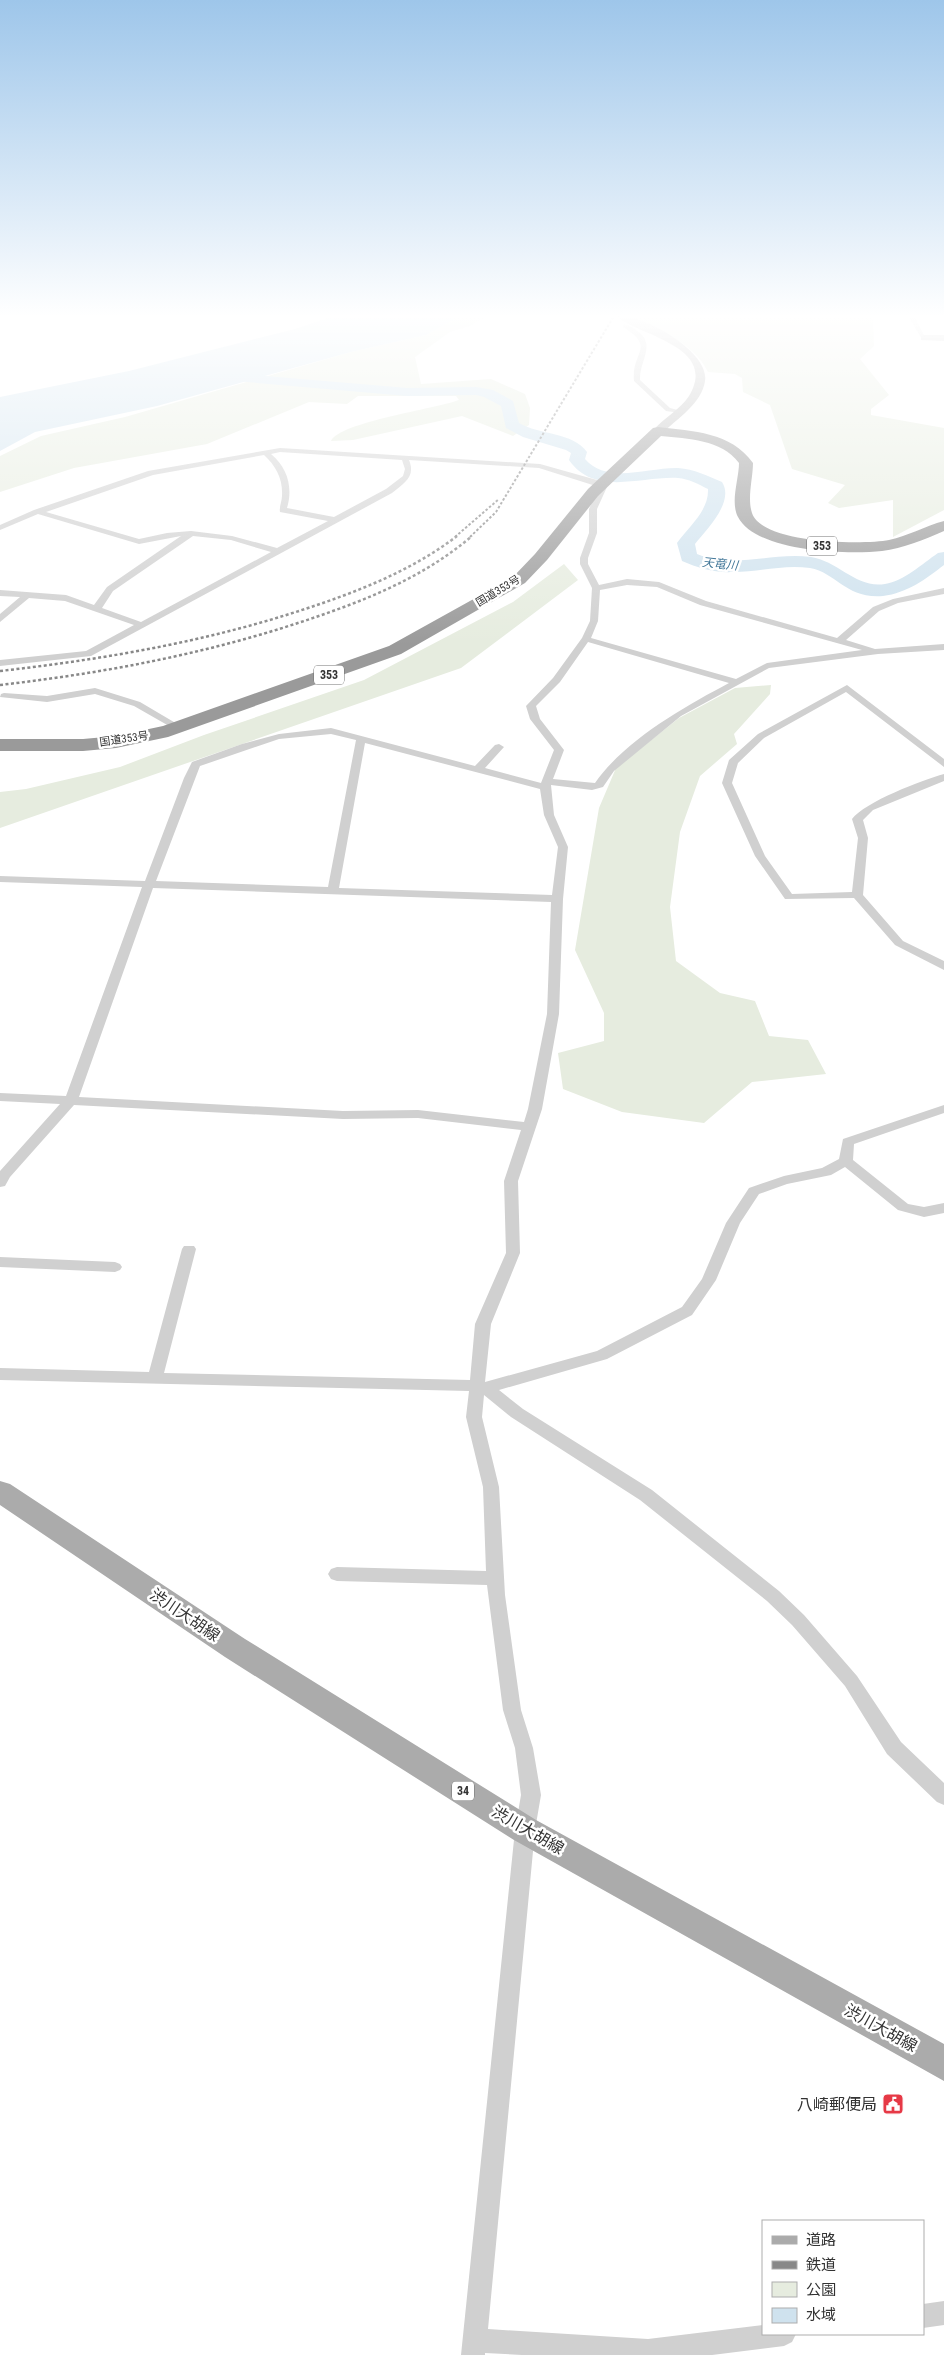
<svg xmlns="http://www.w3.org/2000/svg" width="944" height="2355" font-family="'Roboto Condensed','Noto Sans JP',sans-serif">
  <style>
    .green { fill: #e6ecdf }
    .water { fill: #cfe2ee }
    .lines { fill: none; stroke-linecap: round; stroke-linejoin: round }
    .river { fill: #cfe2ee; fill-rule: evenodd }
    .street { fill: #d0d0d0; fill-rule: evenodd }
    .secondary { fill: #bdbdbd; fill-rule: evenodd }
    .primary { fill: #ababab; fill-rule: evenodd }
    .highway { fill: #9a9a9a; fill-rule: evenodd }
    .rail-far1 { stroke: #888; stroke-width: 2; stroke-dasharray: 2.5 2; stroke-linecap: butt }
    .rail { stroke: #888; stroke-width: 2.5; stroke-dasharray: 3 2.5; stroke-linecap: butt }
    .labels { text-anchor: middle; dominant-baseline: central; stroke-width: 5; stroke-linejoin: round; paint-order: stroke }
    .far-street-label { font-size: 11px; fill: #333; stroke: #fff }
    .shield { fill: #fff; stroke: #707070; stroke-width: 1 }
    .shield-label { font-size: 12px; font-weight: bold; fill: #333 }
    .far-water-label { font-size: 12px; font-style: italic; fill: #3f7597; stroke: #fff }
    .near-street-label { font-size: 16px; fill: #333; stroke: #fff }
    .near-poi-label { font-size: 16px; fill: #333; stroke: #fff; text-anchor: end }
  </style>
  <rect width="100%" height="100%" fill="#fff"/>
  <path class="green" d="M460,316H487L470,326L450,332L415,357L421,384L491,379L525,394L530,408L529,425L513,436L462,416L353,440L331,441C340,422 435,409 459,400L456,396H358L347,404L309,402L207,444L74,468L0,492V456L41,436L125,417L351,352L426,335Z
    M627,316H875L873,318L874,346L860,359L889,395L871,409V415L944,428V510L893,537V500L839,508L828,503L845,485L792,469L770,405L743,392L742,378L735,374L708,372C693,341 657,330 627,316Z
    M564,564L578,580L461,668L0,828V792L26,789L120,767L204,735L364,680L513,602Z
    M771,685L770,694L734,734L737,744L700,776L680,832L670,907L676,961L720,993L755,1001L769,1036L808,1040L826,1074L752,1082L704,1123L622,1112L563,1089L558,1053L604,1041V1013L575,950L599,808L616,768L679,718L735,688Z"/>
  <path class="water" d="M334,316H460L426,335L351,352L157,406L35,432L0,451V397L129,371L295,329Z"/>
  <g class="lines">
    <path class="river" d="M217,372L407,388L476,387L493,390L513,401L519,423C539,435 573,432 587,452L585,459C607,485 649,467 678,468C694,469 708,476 722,482C735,502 706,530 695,544L697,554C734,569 772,552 811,557C838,561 857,589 885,584C904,581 922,564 938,553L944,552V565C926,579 907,593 883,596C846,599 837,573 810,568C784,564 759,572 733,572C715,573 698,568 682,561L677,543C689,526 709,511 708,489C698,484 689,479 678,478C641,476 595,497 569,460L571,453L566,450L523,437L506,428L501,406L484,397L476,395L407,396L212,379L210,376Z"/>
    <path class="street" d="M908,316H914L926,339H922Z
      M623,325C628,324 632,327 637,331C657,344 639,361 640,380L670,408L681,411V413L666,411L634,381C631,351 657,348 623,327Z
      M280,448L540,464L604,482L607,487L597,509V533L588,558V564L599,585L627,579L659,582L706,601L837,638L873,607L893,599L944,588V594L898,603L879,611L846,640L875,649L944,644V650L878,654L769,668L681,716L614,771L603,787L592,790L551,785L554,815L568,847L563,899L559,1014L542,1109L518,1181L520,1253L491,1324L485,1382L597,1351L682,1307L702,1279L726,1223L749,1188L784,1176L822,1168L839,1159L843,1139L944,1105V1113L854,1144L853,1160L908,1204L924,1207L944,1203V1213L924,1217L898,1210L845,1167L831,1175L787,1184L759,1194L740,1223L716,1280L692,1315L607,1359L499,1390L523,1409L652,1490L779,1591L804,1615L857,1676L901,1742L944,1783V1805L937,1802L887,1754L845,1686L792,1625L767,1601L640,1500L511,1417L484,1395L482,1417L499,1487L505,1595L521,1710L533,1748L541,1795L535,1830L488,2329L648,2339L763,2325V2334H796L792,2342L784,2346L712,2355H522L485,2353V2355H461L515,1830L521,1795L515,1748L503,1710L487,1585L337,1581L331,1579L328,1574L331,1569L337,1567L486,1571L483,1487L466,1417L469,1391L0,1380V1368L149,1372L182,1249L184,1246H194L196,1249L164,1373L470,1380L475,1324L506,1253L504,1181L521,1130L418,1118L343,1119L74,1105L10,1177L5,1186L0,1187V1171L60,1104L0,1101V1093L66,1096L142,887L0,882V876L145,881L184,778L192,762L242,744L279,734L331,728L475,766L495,745L499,744L504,747L485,768L541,783L554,750L530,719L526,706L553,678L582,638L590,621L592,588L580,564V558L589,533V509L599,487L539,468L409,460C416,477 404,483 392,493L91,656L0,666V660L86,651L134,625L65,601L29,598L0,622V614L20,597L0,596V590L66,595L94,605L107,587L181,536L139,544L38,514L0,530V525L34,510L148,471ZM280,452L402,460L405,469L403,476L386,489L334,517L287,508C293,488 288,468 271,454ZM264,455C276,466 283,479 282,496C282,501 279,507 280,512L328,521L277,548L232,536L191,531L167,533L139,539L46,512L153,475ZM193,536L231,540L271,552L141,622L102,608L113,591ZM627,585L657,587L700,605L862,650L767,663L736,679L591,638L598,621L600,590ZM588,642L729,683C684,707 625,740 595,783L553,779L564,750L540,719L536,706L560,682ZM331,734L356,740L328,887L156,881L200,766L279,739ZM365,743L540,789L544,815L558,847L552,895L339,888ZM153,888L551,902L547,1014L528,1109L524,1122L418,1110L343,1111L79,1097Z
      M847,685L944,759V767L846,692L764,738L738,763L732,783L765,856L792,894L852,892L858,838L852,819C865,802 922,780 944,774V781L873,810L863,820L868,838L863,895L903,941L944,961V970L895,945L854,898L785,899L755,856L722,783L729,760L758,734Z
      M95,688L140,702L184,728L182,730H176L134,706L95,694L47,702L0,697L1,694L4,693L47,696Z
      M0,1257L115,1262L120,1264L122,1267L120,1270L115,1272L0,1267Z
      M944,2301V2325L923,2328V2304Z"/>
    <path class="secondary" d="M616,316C641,313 710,351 705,381C702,403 677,419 662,433H654L653,431C663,418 680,410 689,396C719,346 639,336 616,316Z
      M924,335H944V341L921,340V336Z"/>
    <path class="primary" d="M0,1481L10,1484L245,1639L536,1820L944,2044V2081L514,1840L225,1657L0,1505Z"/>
    <path class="highway" d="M658,427C693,431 731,432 753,463C753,478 747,498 752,513C762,544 863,545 889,540C908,536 925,526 944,521V531C924,540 903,548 882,551C847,555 756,552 738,517C730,502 739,479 739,463C721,439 688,439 661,436L598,496L547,560L525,583L401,654L168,737L116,748L83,751H0V739H83L116,736L163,726L389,646L513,577L535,554L588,489L653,428Z"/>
    <path class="rail-far1" d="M455,537L499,499
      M470,537L496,512L614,316"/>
    <path class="rail" d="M0,671C106,659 210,641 311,607C362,590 414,569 457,536
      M0,685C104,673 205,654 304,621C364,601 423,578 472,536"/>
  </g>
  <linearGradient id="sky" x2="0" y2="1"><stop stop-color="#9ec6ea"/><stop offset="0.49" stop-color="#fff"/><stop offset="1" stop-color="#fff" stop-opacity="0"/></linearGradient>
  <rect width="944" height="645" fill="url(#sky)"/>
  <defs>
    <g id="civic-square" transform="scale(1.125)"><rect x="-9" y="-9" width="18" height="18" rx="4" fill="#e63946" stroke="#fff"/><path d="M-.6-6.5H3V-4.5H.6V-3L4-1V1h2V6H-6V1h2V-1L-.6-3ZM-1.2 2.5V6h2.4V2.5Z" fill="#fff"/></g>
  </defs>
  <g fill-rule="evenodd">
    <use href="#civic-square" x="893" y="2104"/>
  </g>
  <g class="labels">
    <g class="far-street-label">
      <text transform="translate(498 591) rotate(-31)">国道353号</text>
      <text transform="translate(124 739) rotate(-8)">国道353号</text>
    </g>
    <g class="shield">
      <rect x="807" y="536.5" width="30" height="19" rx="4"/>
      <rect x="314" y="665.5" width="30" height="19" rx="4"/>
      <rect x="452" y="1781.5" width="22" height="19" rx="4"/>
    </g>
    <g class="shield-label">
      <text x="822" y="546">353</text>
      <text x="329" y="675">353</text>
      <text x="463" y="1791">34</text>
    </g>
    <g class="far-water-label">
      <text transform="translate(720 564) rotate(6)">天竜川</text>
    </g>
    <g class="near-street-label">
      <text transform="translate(185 1615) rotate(34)">渋川大胡線</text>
      <text transform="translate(528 1830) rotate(30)">渋川大胡線</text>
      <text transform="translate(881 2028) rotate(29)">渋川大胡線</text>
    </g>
    <g class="near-poi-label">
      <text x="877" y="2104">八崎郵便局</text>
    </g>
  </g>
  <rect x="762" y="2220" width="162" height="115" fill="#ffffff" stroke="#adadad"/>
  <rect x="772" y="2236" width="25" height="8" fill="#ababab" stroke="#adadad"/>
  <text x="806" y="2245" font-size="15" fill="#333333">道路</text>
  <rect x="772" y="2261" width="25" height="8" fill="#888888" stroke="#adadad"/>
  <text x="806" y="2270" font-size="15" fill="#333333">鉄道</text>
  <rect x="772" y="2282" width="25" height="15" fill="#e6ecdf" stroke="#adadad"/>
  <text x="806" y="2295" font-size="15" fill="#333333">公園</text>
  <rect x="772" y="2308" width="25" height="15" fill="#cfe2ee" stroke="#adadad"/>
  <text x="806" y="2320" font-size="15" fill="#333333">水域</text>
</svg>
